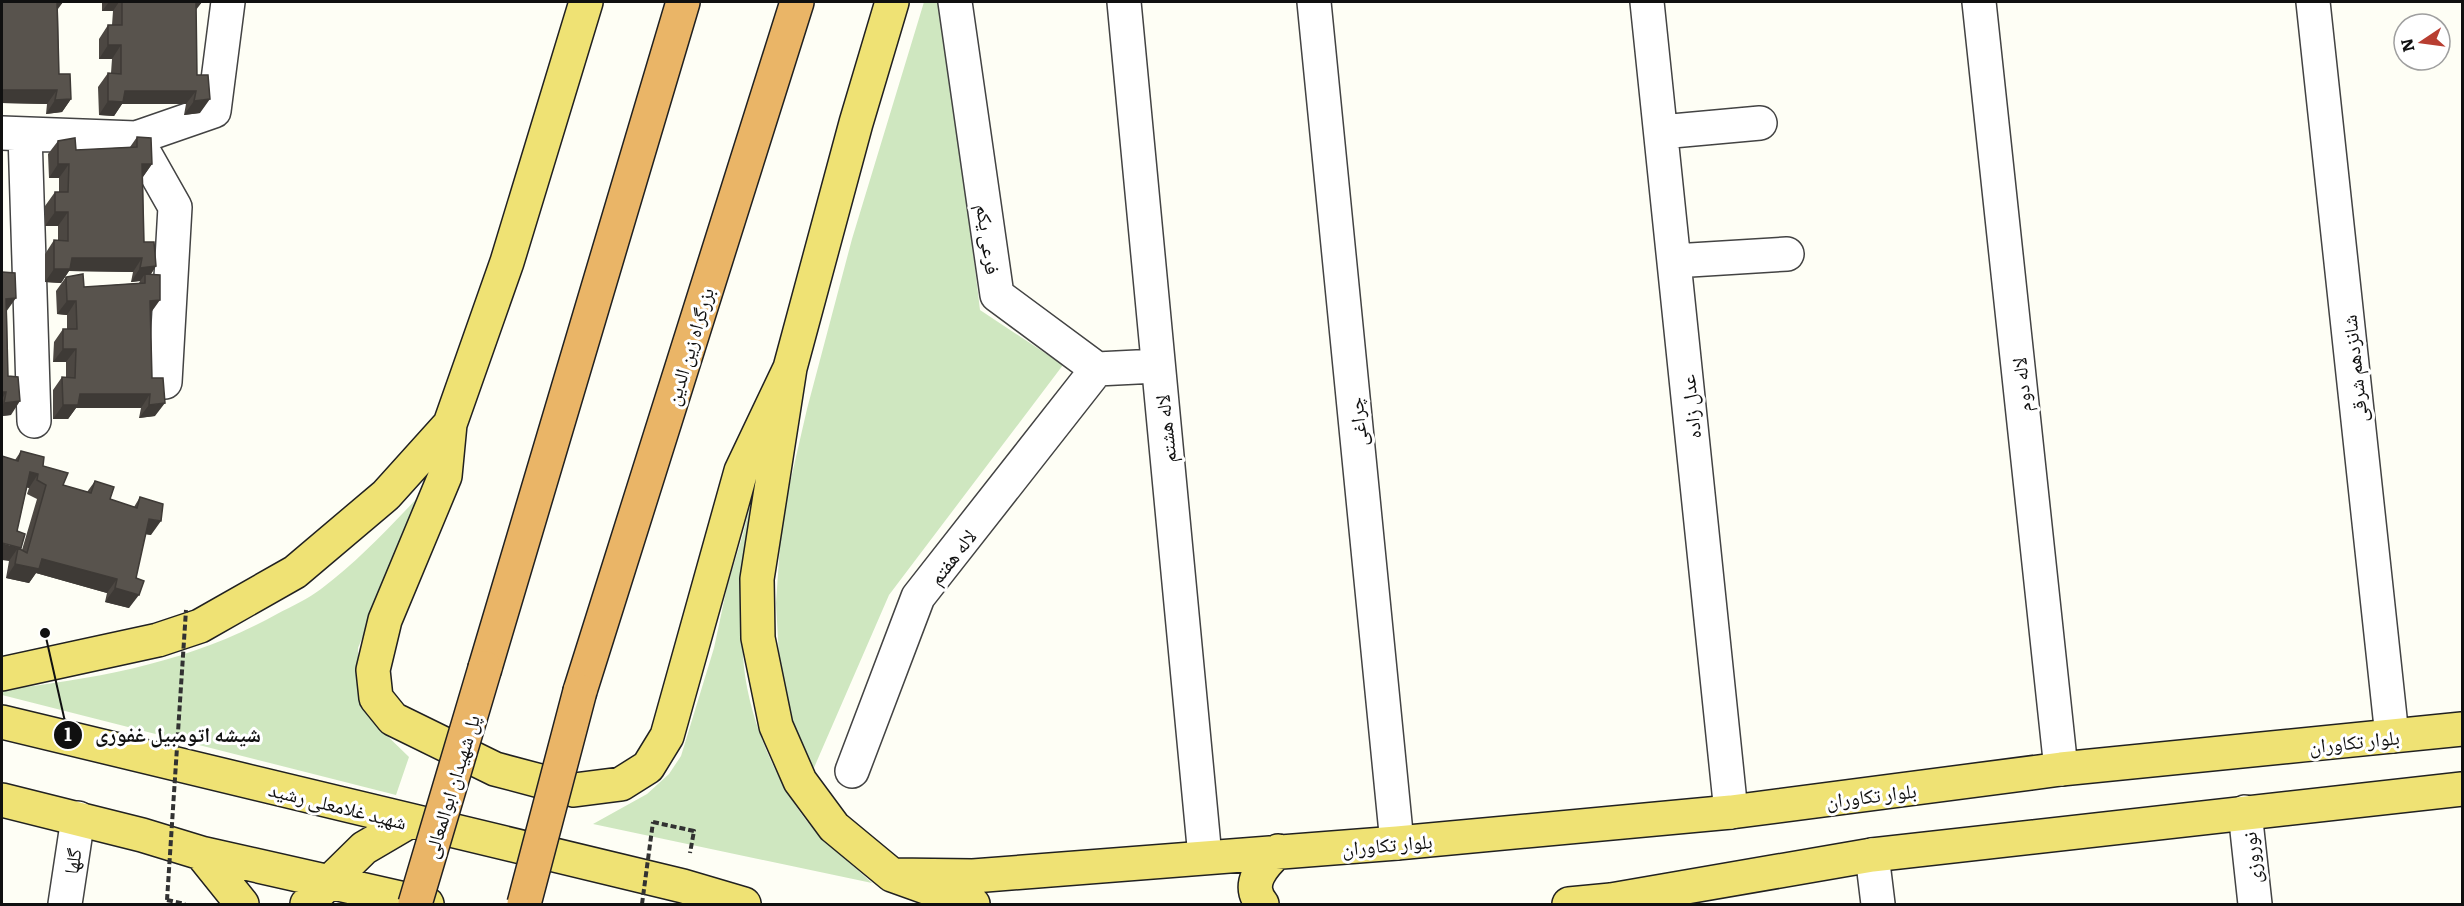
<svg xmlns="http://www.w3.org/2000/svg" width="2464" height="906" font-family="Literata,'Noto Naskh Arabic',serif">
  <style>
    .green { fill: #cfe7c0 }
    .lines { fill: none; stroke-linecap: round; stroke-linejoin: round }
    .minor-casing { stroke: #434343; stroke-width: 36 }
    .major-casing { stroke: #212121; stroke-width: 36 }
    .highway-casing { stroke: #212121; stroke-width: 36 }
    .path { stroke: #323232; stroke-width: 4; stroke-dasharray: 6 3; stroke-linecap: butt }
    .minor { stroke: #fff; stroke-width: 33 }
    .major { stroke: #efe274; stroke-width: 33 }
    .highway { stroke: #eab567; stroke-width: 33 }
    .highway-bridge-casing { stroke: #212121; stroke-width: 36; stroke-linecap: butt }
    .path-bridge { stroke: #323232; stroke-width: 4; stroke-dasharray: 6 3; stroke-linecap: butt }
    .highway-bridge { stroke: #eab567; stroke-width: 33 }
    .wall { fill: #4c4742; fill-rule: evenodd }
    .shaded-wall { fill: #3e3a36 }
    .building { fill: #58534d; stroke: #3e3a36; stroke-width: 1.5 }
    .labels { text-anchor: middle; dominant-baseline: central; stroke-width: 6; stroke-linejoin: round; paint-order: stroke }
    .street-label { font-size: 20px; fill: #101010; stroke: #fff }
    .leader { fill: none; stroke: #101010; stroke-width: 2 }
    .callout-dot { fill: #101010; stroke: #fff; stroke-width: 2 }
    .mark-label { font-size: 18px; text-anchor: middle; font-weight: bold; fill: #fff }
    .callout-label { font-size: 21px; text-anchor: middle; font-weight: bold; fill: #101010; stroke: #fff; stroke-width: 6; stroke-linejoin: round; paint-order: stroke }
  </style>
  <rect width="100%" height="100%" fill="#fefef5"/>
  <path class="green" d="M924,2H943L980,310L1063,365L889,595L813,770L792,725L780,676L776,603L780,544L787,496L807,409L852,239Z
    M759,468C752,529 740,593 743,655C746,711 772,775 806,820C824,843 851,863 872,883L593,824L647,794L669,774L681,756L714,648L727,587L743,534Z
    M421,494L358,648V686L372,721L409,757L396,795L2,695V690C100,678 189,663 277,614C292,606 308,599 321,589C358,561 389,528 421,494Z"/>
  <g class="lines">
    <g class="minor-casing">
      <path id="minor" d="M955,2L997,295L1097,369L1157,366
        M1124,2L1205,857
        M1314,2L1397,843
        M1647,2L1731,812
        M1979,2L2061,769
        M2313,2L2392,736
        M1661,132L1760,123
        M2,133L136,138L214,111L228,2
        M25,134L34,421
        M136,138L175,207L165,382
        M1674,261L1787,254
        M852,771L918,597L1097,369
        M2245,812L2255,904
        M1872,855L1878,904
        M65,904L78,818"/>
    </g>
    <g class="major-casing">
      <path id="major" d="M586,2L507,262L450,424L445,476L385,620L373,670L376,698L393,719L495,769L574,790L621,784L648,767L667,736L741,471L790,368
        M892,2L856,123L790,368L757,579L758,638L776,726L800,781L834,827L892,875L973,904
        M2,674L158,640L200,626L295,572L386,495L450,424
        M2,722L683,886L744,904
        M2,800L142,835L201,853L427,904
        M201,853L242,904
        M892,875L973,876L1397,843L1731,812L2061,769L2462,729
        M307,904L364,848L410,821
        M1262,904C1246,884 1262,866 1278,851
        M1569,904L1611,900L1872,855L2462,789"/>
    </g>
    <g class="highway-casing">
      <path id="highway" d="M485,668L683,2
        M580,691L797,2"/>
    </g>
    <path class="path" d="M653,822L694,831L690,853
      M167,900L185,904"/>
    <use href="#minor" class="minor"/>
    <use href="#major" class="major"/>
    <use href="#highway" class="highway"/>
    <g class="highway-bridge-casing">
      <path id="highway-bridge" d="M415,904L485,668
        M524,904L580,691"/>
    </g>
    <path class="path-bridge" d="M167,900L186,610
      M642,904L653,822"/>
    <use href="#highway-bridge" class="highway-bridge"/>
  </g>
  <path class="wall" d="M2,2H63L58,9L59,74L71,99L62,112L46,114L47,104L2,103Z
    M102,2H202L196,10L197,75L200,113L184,115L186,104H122L114,116L99,115L98,87L108,73H111L112,59H99V39L108,25H112L113,11H102Z
    M137,137L152,164L143,177L144,242L156,266L151,274V314L152,378L155,416L139,418L141,408H76L68,419H53V390L62,377H66V362H53L54,342L63,329H67V315L57,314L56,291L66,277L84,287L139,283L140,281L131,282L133,272L69,271L61,283L45,282V254L54,240H58V226H45V206L55,192H59V178H49L48,154L58,141L76,150L130,147Z
    M2,272L7,312L8,376L11,415L2,416Z
    M21,451L43,466L63,485L87,492L95,481L110,499L134,507L140,497L151,535L145,534L129,608L105,602L107,593L36,573L29,583L6,578L9,561L15,460ZM27,487L29,488L27,494L37,499L22,550L20,549L17,531Z"/>
  <path class="shaded-wall" d="M54,2H63L57,9Z
    M109,2H119L113,11H102Z
    M193,2H202L195,10Z
    M108,45H121L112,59H99Z
    M2,90H57L47,104L2,103Z
    M125,91H196L186,104H122L114,116L99,115L108,101Z
    M71,99L62,112L46,114L55,100Z
    M210,99L200,113L184,115L194,101Z
    M58,164H69L59,178H49Z
    M142,164H152L142,178Z
    M55,212H68L58,226H45Z
    M72,258H142L133,272L69,271L61,283L45,282L54,269Z
    M156,266L147,280L145,274L140,281L131,282L140,268Z
    M16,298L6,312V299Z
    M160,300L150,314V301Z
    M67,301H76L67,315L57,314Z
    M63,349H76L66,362H53Z
    M2,392H6L2,399Z
    M80,394H150L141,408H76L68,419H53L63,405Z
    M20,401L11,415L2,416V406L4,403Z
    M165,403L155,416L139,418L149,405Z
    M30,472L38,474L29,488L20,486Z
    M149,519L161,521L151,535L139,533Z
    M2,543L18,548L9,561L2,560Z
    M42,559L117,579L107,593L36,573L29,583L6,578L15,564Z
    M115,588L139,595L129,608L105,602Z"/>
  <path class="building" d="M2,2H57L59,74H70L71,99L55,100L57,90H2Z
    M122,2H196L197,75H208L210,99L194,101L196,91H125L123,102L108,101V73L121,74V45H108V25H122Z
    M137,137L151,138L152,164H142L144,242H154L156,266L140,268L142,258H72L70,269H54V240L68,241V212H55V192H68L69,164H58V141L75,138L76,150L137,147Z
    M2,272L15,273L16,298L6,299L8,376L18,377L20,401L4,403L6,392H2Z
    M83,274L84,287L145,283V274L160,275V300L150,301L152,378H163L165,403L149,405L150,394H80L78,405H63L62,377L75,378L76,349H63V329H77L76,301H67L66,277Z
    M21,451L44,457L43,466L68,473L63,485L91,493L95,481L114,487L110,499L137,508L140,497L163,504L161,521L149,519L136,578L144,581L139,595L115,588L117,579L42,559L39,569L15,564L18,548L27,553L46,485L37,480L38,474L30,472L17,531L25,534L21,548L2,543V456L18,461Z"/>
  <g class="labels">
    <g class="street-label">
      <text transform="translate(990 239) rotate(82)">فرعی یکم</text>
      <text transform="translate(688 346) rotate(-73)">بزرگراه زین الدین</text>
      <text transform="translate(2353 369) rotate(-96)">شانزدهم شرقی</text>
      <text transform="translate(2020 385) rotate(-96)">لاله دوم</text>
      <text transform="translate(1689 407) rotate(-96)">عدل زاده</text>
      <text transform="translate(1356 422) rotate(-96)">چراغی</text>
      <text transform="translate(1164 429) rotate(-96)">لاله هشتم</text>
      <text transform="translate(951 556) rotate(-52)">لاله هفتم</text>
      <text transform="translate(2354 740) rotate(-6)">بلوار تکاوران</text>
      <text transform="translate(450 786) rotate(-73)">پل شهیدان ابوالمعالی</text>
      <text transform="translate(1871 794) rotate(-7)">بلوار تکاوران</text>
      <text transform="translate(338 804) rotate(14)">شهید غلامعلی رشید</text>
      <text transform="translate(1387 843) rotate(-5)">بلوار تکاوران</text>
      <text transform="translate(2250 858) rotate(-96)">نوروزی</text>
      <text transform="translate(71 861) rotate(-81)">گلها</text>
    </g>
  </g>
  <path class="leader" d="M45 633L68 735"/>
  <g class="callout-dot">
    <circle cx="45" cy="633" r="6"/>
    <circle cx="68" cy="735" r="15"/>
  </g>
  <g class="mark-label">
    <text x="68" y="741">1</text>
  </g>
  <g class="callout-label">
    <text x="178" y="742">شیشه اتومبیل غفوری</text>
  </g>
  <rect width="2464" height="906" fill="none" stroke="#101010" stroke-width="6"/>
  <g transform="translate(2422 42) rotate(257)"><circle r="28" fill="#ffffff" stroke="#9f9f9f" stroke-width="1.5"/>
  <path d="M0-4.5L10 22L0 15L-10 22Z" fill="#b83e31"/>
  <text y="-9" font-size="16" font-weight="bold" text-anchor="middle" fill="#101010">N</text>
  </g>
</svg>
